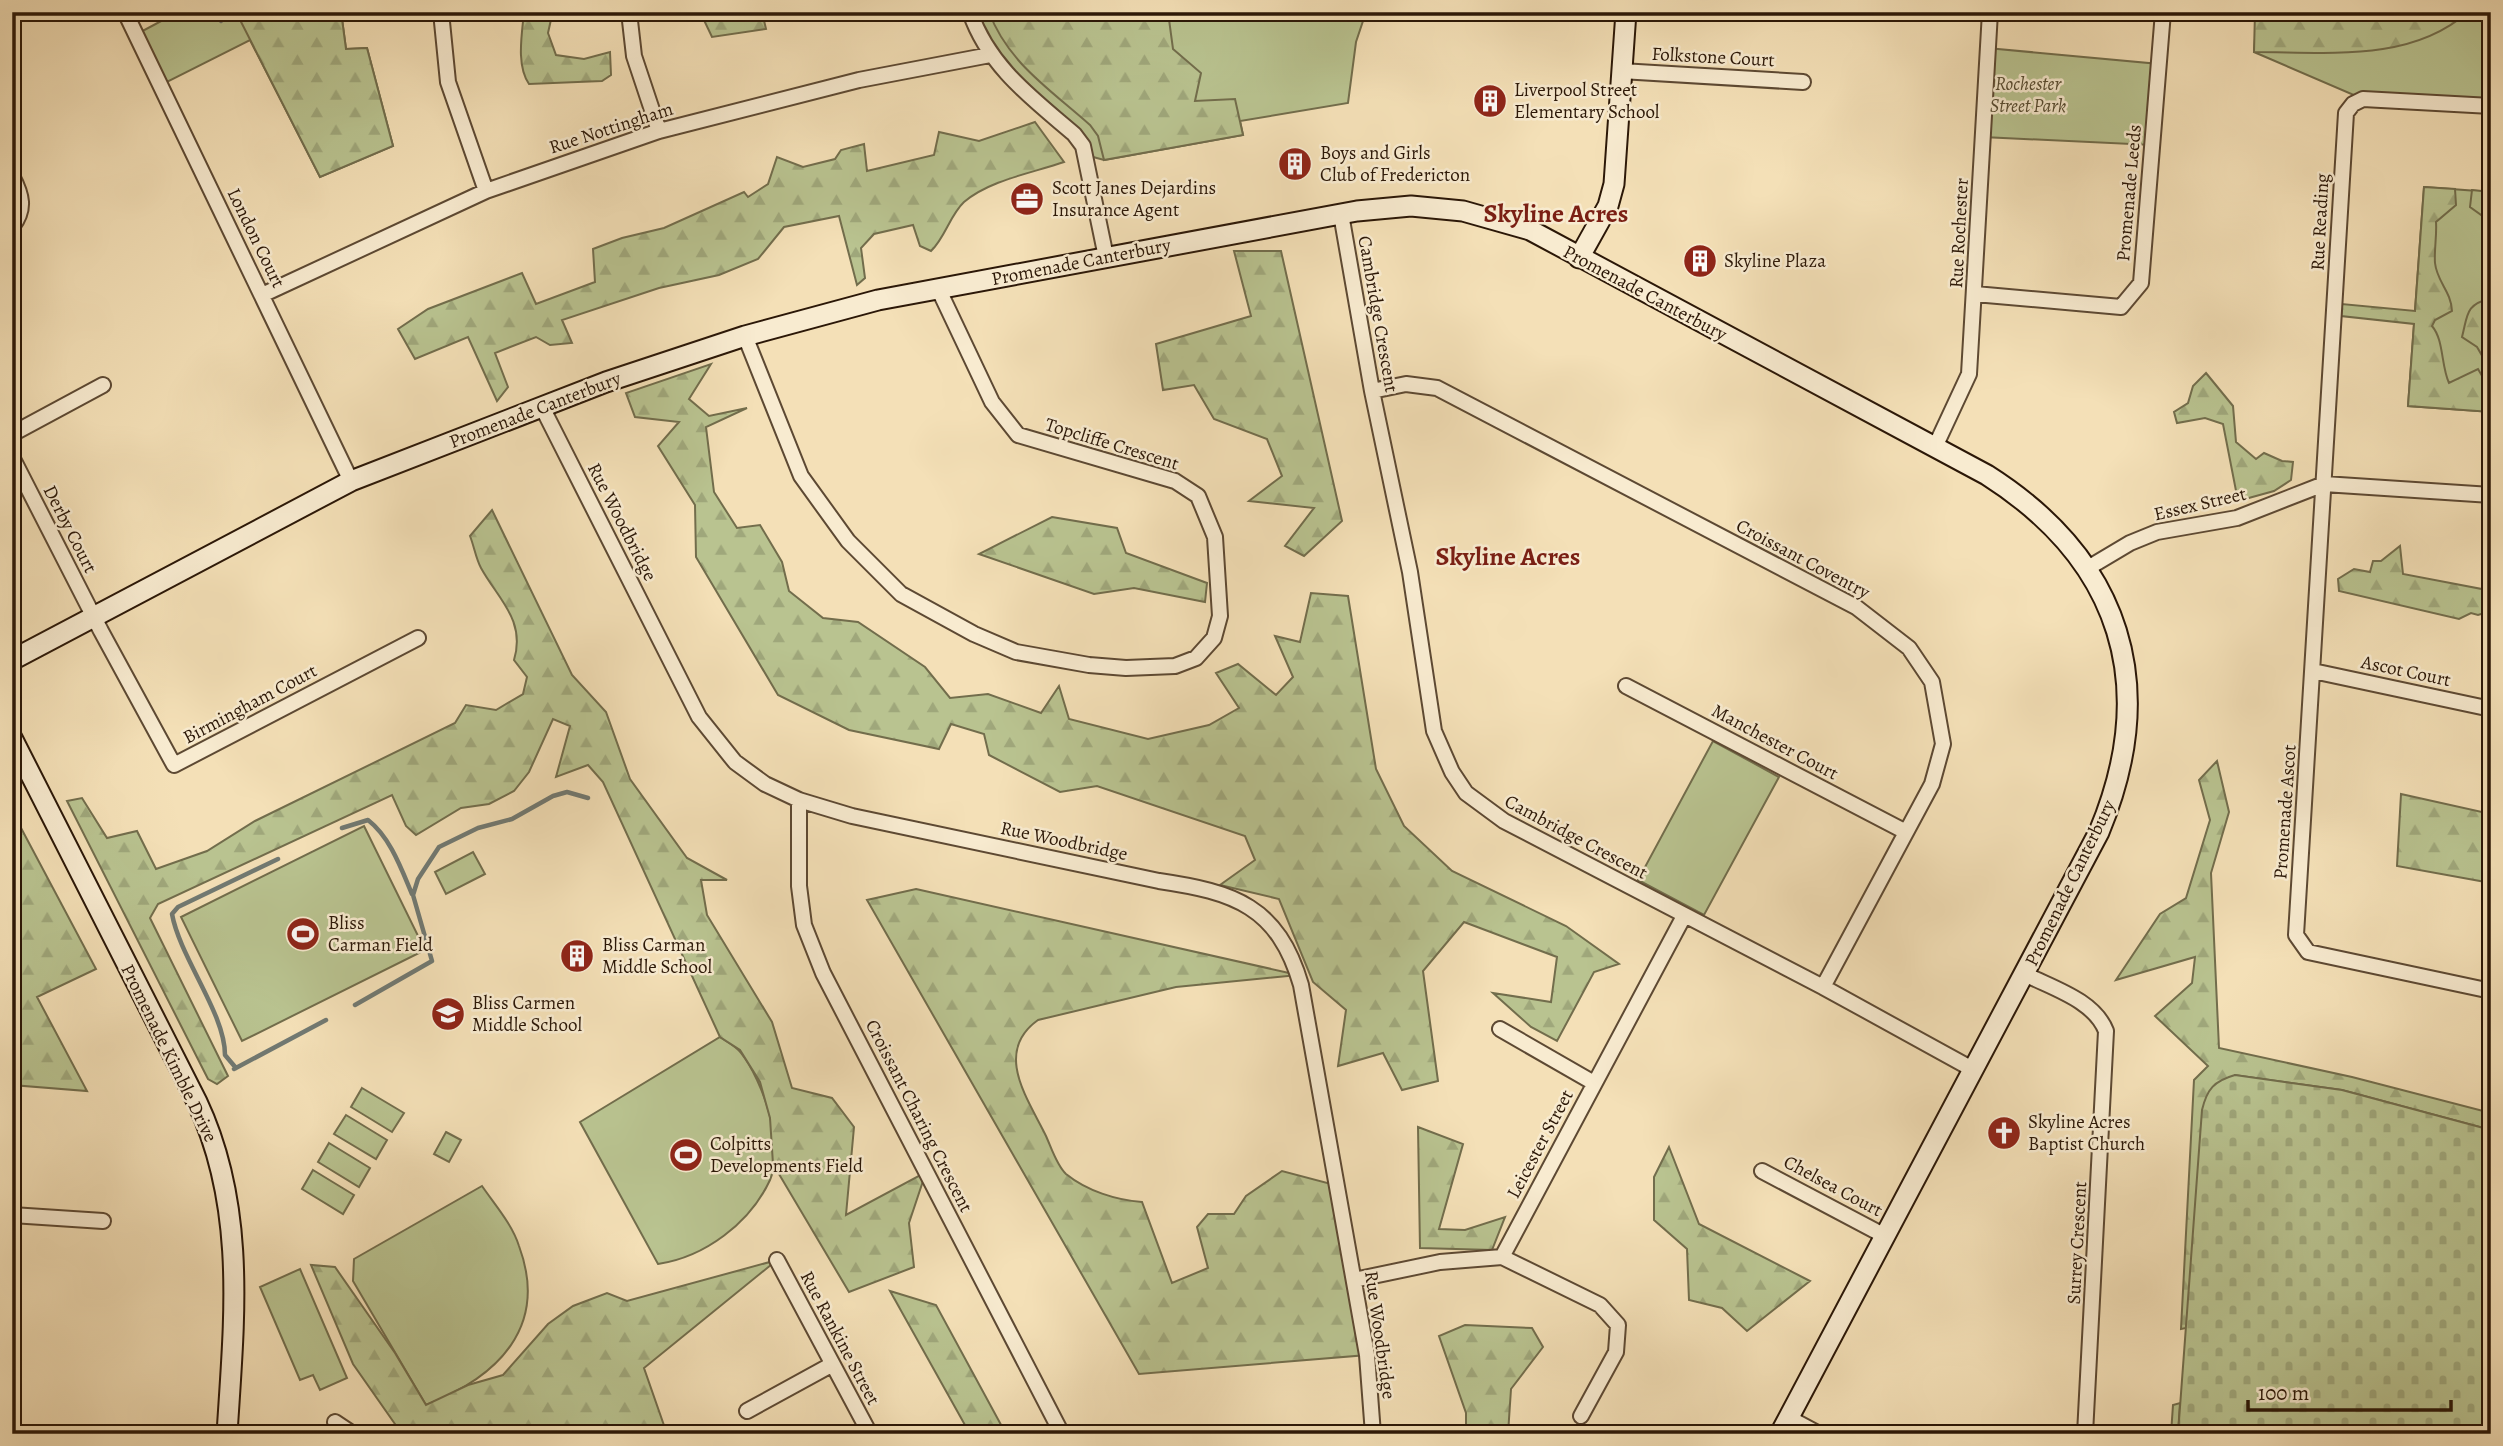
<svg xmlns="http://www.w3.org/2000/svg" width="2503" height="1446" font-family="Alegreya,serif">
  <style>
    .green { fill: #b9c390; stroke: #726d4c; stroke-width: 2 }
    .forest { fill: url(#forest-firs); stroke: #726d4c; stroke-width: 2 }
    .cemetery { fill: url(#cemetery-stones); stroke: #726d4c; stroke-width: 2 }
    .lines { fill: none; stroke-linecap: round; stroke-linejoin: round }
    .stream { stroke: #717972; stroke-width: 4.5 }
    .street-casing { stroke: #5d4933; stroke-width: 18 }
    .secondary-casing { stroke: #2b1707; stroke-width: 23 }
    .street { stroke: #f8ebd0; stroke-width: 14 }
    .secondary { stroke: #f8ebd0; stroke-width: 19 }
    .labels { text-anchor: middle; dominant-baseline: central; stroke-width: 5; stroke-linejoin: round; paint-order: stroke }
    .street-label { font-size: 19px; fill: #2b1707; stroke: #f8ebd0 }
    .park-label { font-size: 19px; font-style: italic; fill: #564b30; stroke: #f8ebd0 }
    .poi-label { font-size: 19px; fill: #2b1707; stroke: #f8ebd0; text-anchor: start }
    .district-label { font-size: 26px; font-weight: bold; fill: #7a1f14; stroke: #f8ebd0 }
  </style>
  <defs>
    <pattern id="forest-firs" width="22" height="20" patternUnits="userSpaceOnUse" patternTransform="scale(1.75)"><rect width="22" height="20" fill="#b9c390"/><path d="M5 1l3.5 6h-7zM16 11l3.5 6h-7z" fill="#9fa77b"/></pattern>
    <pattern id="cemetery-stones" width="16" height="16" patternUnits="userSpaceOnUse" patternTransform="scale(1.75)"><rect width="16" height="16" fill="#b9c390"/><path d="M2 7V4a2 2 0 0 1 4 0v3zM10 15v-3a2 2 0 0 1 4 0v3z" fill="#9fa77b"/></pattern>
  </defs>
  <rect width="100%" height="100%" fill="#f4e0b7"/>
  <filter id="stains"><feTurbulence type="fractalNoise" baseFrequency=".00286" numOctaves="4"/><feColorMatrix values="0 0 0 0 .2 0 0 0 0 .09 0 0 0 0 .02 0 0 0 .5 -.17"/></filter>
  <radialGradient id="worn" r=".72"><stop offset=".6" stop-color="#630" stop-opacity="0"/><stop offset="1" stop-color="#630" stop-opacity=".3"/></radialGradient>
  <path class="green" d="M178,12H355L342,19L346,49L367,48L393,146L320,177L250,40L159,86L135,35Z
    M970,12H1366L1356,42L1348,103L1240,121L1243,135L1104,160L1086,155L1026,94Z
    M2257,12H2491V106L2363,99L2254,52Z
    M1987,48L2159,64L2152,145L1983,137Z
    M2424,187L2491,192V412L2408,406Z
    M1713,741L1779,777L1704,915L1638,880Z
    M364,826L425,950L242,1041L181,917Z
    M473,852L485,874L446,894L435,872Z
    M720,1037C727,1042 736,1046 741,1053C763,1081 785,1145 770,1180C750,1223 705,1257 658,1264L580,1122Z
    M362,1088L404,1113L392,1132L351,1107Z
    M346,1115L387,1140L376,1159L334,1134Z
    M446,1132L461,1140L449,1162L434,1154Z
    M329,1143L370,1168L359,1187L318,1162Z
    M313,1170L354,1195L343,1214L302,1189Z
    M482,1186C495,1205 512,1224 519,1246C549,1327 498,1377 426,1405L353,1281L354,1259Z
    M300,1269L347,1378L320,1390L313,1375L300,1380L260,1287Z"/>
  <path class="forest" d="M236,12H355L342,19L346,49L367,48L393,146L320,177Z
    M524,12H557L552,15L548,33L556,55L584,59L610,52L611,75L602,81L529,84C516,65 522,34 524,12Z
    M722,12H762L766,29L712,37L703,18Z
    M989,12H1168L1173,49L1201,73L1195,101L1235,99L1243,135L1104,160L1098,136L1090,125C1051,90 1008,63 989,12Z
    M2255,12H2468C2410,63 2326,52 2254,52Z
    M1035,122L1064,162C1032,173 990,180 964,202C950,215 945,238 931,251L920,246L913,225L874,234L861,248L865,278L857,285L839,216L784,227L758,259L719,275L659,288L562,320L572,343L550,345L536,337L495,353L508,387L497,401L468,337L415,359L398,329L428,309L522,273L536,304L595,282L593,249L622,238L664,228L744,192L748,197L768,184L777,157L803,167L835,159L841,150L864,144L867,171L934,155L939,132L979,141Z
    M2424,187L2455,189L2456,205L2436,222C2437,235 2434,250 2435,263C2437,282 2451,291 2452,311L2435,320L2432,326C2444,340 2441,366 2449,383L2478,369L2491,391V412L2408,406L2414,324L2341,316L2342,304L2415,311Z
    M2472,190L2491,192V222L2470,207Z
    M1234,251H1281L1342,521L1304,556L1285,546L1314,508L1249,501L1282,476L1267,439L1214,419L1194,385L1163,390L1156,344L1251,316Z
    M2491,298V371L2477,347L2462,337C2468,314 2465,305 2491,298Z
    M711,364L689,399L709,416L747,408L706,427L714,492L737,528L760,525L782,562L789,591L823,618L858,622L925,667L950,698L988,694L1041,713L1059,686L1069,719L1148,739L1209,725L1239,708L1216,673L1238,664L1276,695L1293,677L1275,636L1300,642L1311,593L1348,596L1376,769L1404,826L1452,871L1566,926L1619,964L1594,972L1557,1041L1531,1027L1493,993L1551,1002L1557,957L1464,922L1423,971L1438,1081L1402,1090L1383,1053L1338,1066L1346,1010L1313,982L1279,899L1220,885L1255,860L1245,836L1097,786L1060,792L989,755L984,734L951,724L939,749L849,730L778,695L696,557L695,505L658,446L679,422L635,417L626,393Z
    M2206,373L2233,406L2236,442L2256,459L2264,453L2282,461L2293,462L2291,480L2274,491L2238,501L2223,424L2205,418L2177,423L2174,412L2188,403L2193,386Z
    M492,510L572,675L606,712L630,779L687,858L727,880H701L707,915L772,1022L792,1088L832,1098L854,1127L846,1215L926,1172L909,1223L914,1267L849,1292L773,1164L770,1118L760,1082L740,1050L720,1037L603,782L588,765L556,777L570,726L553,719L529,772L514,791L489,804L461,808L416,835L406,826L392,795L158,904L150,918L228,1076L217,1084L208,1079L67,801L82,798L107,838L137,831L156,869L207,851L255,821L455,723L466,705L496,710L523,694L527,677L514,660C526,620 498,599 481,568C476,559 474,546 470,536Z
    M1052,517L1117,528L1126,553L1207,583L1205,602L1134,588L1094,594L979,554Z
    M2400,546L2403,574L2482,589L2486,576L2491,577V611L2478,615L2471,613L2459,619L2339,591L2338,579L2354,569L2370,572L2373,561H2381Z
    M2217,761L2229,812L2211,873L2219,1048L2352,1077L2491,1113V1130L2342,1090L2235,1075L2186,1328L2181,1329L2194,1080L2208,1066L2155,1016L2192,983L2195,957L2116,980L2160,914L2186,898L2210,820L2199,780Z
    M2401,794L2491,814V883L2397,866Z
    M12,811L96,969L37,997L87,1091L12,1085Z
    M916,889L1298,975L1176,987L1038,1020C993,1052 1028,1099 1046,1136C1051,1147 1057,1166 1066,1174C1087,1191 1116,1200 1142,1202L1172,1283L1208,1268L1197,1227L1208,1214H1234L1246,1196L1282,1171L1335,1185L1367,1355L1139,1374L867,900Z
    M1418,1127L1463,1144L1439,1229L1465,1230L1505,1217L1492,1250L1420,1248Z
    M1669,1147L1699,1224L1810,1281L1747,1331L1722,1308L1689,1300L1687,1249L1654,1220V1177Z
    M777,1260L644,1368L667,1434H497L494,1430L402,1434L353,1364L311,1265L335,1267L395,1353L426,1405L468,1385L503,1375L548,1324L573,1306L607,1293L627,1301Z
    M890,1291L936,1305L1006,1434H970Z
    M1465,1325L1532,1328L1543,1347L1511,1389L1508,1434H1466V1413L1439,1336Z
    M2180,1403L2178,1434H2171L2173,1405Z"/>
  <path class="cemetery" d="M2235,1075L2342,1090L2491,1130V1389L2486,1413L2491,1415V1434H2178L2202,1110C2207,1089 2214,1081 2235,1075Z"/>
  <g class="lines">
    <path class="stream" d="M221,21L230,12
      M342,828L368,820C390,837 401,868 412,894
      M355,1005L432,961L413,895L418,879L439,847L478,828L512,819L553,796L567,792L588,798
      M236,1068L225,1055C225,1013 180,958 172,914L178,907L278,859
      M234,1069L326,1020"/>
    <g class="street-casing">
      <path id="street" d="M125,12L351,481
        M441,12L448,82L486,191
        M629,12L634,56L659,131
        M970,12C989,67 1032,98 1074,134L1083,146L1106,257
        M1621,71L1803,82
        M2491,106L2363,99L2353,104L2346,113L2296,935L2308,952L2491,991
        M12,176C22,195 26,209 12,227
        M1341,214L1372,391L1410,572L1434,731L1452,772L1466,793L1504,821L1823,987L1974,1070
        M1975,294L2121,307L2141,283L2163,12
        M262,295L486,191L659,131L859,80L990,55
        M745,336L801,476L848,541L901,594L974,634L1016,652L1089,665L1126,668L1175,666L1196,658L1214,638L1220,616L1215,537L1198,496L1175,481L1018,435L992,402L938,288
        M1372,391L1406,384L1437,388L1856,607L1909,648L1932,682L1943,744L1932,784L1823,987
        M542,407L699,717L735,762L765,784L799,800L852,816L1159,881C1234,892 1278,906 1301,985L1367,1355L1373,1434
        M12,434L103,385
        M1935,447L1969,374L1990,12
        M12,457L101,631L174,765L418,638
        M2088,568L2130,543L2157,532L2237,518L2324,484L2491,495
        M2313,671L2491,709
        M1626,686L1906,832
        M799,800V886L804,925L823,973L1062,1434
        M2025,974C2052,988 2094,1000 2106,1031L2085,1434
        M1500,1029L1594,1083
        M1762,1171L1885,1236
        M12,1215L103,1221
        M1502,1257L1600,1305L1618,1325L1616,1352L1581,1416
        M777,1260L870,1434
        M1354,1280L1440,1262L1502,1257L1684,916
        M747,1411L831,1365
        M1789,1418L1819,1434
        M335,1422L353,1434"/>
    </g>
    <g class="secondary-casing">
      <path id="secondary" d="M1579,258L1608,206L1614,184L1626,12
        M12,660L351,481L606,382L745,336L878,300L1357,211L1411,206L1463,211L1530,230L1987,475C2122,561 2160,686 2099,832L1780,1434
        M12,738L197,1102C247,1208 234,1321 227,1434"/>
    </g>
    <use href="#street" class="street"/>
    <use href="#secondary" class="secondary"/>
  </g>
  <defs>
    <g id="building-disc" transform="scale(1.75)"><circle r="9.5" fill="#8f2418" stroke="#f8ebd0"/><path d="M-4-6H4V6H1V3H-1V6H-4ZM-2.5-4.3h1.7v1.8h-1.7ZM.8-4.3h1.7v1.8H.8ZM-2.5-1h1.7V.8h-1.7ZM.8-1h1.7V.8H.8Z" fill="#fff"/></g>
    <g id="office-disc" transform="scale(1.75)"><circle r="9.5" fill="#8f2418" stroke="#f8ebd0"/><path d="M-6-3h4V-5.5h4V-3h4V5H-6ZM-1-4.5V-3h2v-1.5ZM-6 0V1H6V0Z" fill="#fff"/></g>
    <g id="stadium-disc" transform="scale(1.75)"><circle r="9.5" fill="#8f2418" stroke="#f8ebd0"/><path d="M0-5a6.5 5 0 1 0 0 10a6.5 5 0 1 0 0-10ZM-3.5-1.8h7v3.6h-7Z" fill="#fff"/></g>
    <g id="school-disc" transform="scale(1.75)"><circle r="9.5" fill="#8f2418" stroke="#f8ebd0"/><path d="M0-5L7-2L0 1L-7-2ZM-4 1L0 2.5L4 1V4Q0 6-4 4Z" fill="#fff"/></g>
    <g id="church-disc" transform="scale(1.75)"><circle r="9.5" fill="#8f2418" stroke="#f8ebd0"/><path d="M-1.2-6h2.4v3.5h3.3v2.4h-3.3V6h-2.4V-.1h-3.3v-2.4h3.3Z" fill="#fff"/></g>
  </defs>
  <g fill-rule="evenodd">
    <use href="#building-disc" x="1490" y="101"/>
    <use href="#building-disc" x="1295" y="164"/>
    <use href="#office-disc" x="1027" y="199"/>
    <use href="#building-disc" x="1700" y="261"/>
    <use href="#stadium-disc" x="303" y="934"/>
    <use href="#building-disc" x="577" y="956"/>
    <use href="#school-disc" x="448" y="1014"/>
    <use href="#church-disc" x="2004" y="1133"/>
    <use href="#stadium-disc" x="686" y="1155"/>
  </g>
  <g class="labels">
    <g class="street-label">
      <text transform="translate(1713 57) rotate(3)">Folkstone Court</text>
      <text transform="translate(611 128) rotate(-18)">Rue Nottingham</text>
      <text transform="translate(2129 193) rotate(-85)">Promenade Leeds</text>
      <text transform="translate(2320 222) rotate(-87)">Rue Reading</text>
      <text transform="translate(1959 233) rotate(-87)">Rue Rochester</text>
      <text transform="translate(256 238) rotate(64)">London Court</text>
      <text transform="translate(1081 262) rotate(-11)">Promenade Canterbury</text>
      <text transform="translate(1645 293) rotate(28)">Promenade Canterbury</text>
      <text transform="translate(1378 314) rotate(80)">Cambridge Crescent</text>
      <text transform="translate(535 410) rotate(-21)">Promenade Canterbury</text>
      <text transform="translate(1112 444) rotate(17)">Topcliffe Crescent</text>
      <text transform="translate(2200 504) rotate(-13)">Essex Street</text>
      <text transform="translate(622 522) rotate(63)">Rue Woodbridge</text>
      <text transform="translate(70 529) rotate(63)">Derby Court</text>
      <text transform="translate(1803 559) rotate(28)">Croissant Coventry</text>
      <text transform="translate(2406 671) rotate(12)">Ascot Court</text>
      <text transform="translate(250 704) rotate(-28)">Birmingham Court</text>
      <text transform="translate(1775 742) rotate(28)">Manchester Court</text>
      <text transform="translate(2285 812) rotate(-86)">Promenade Ascot</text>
      <text transform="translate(1576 837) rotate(28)">Cambridge Crescent</text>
      <text transform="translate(1064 841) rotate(12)">Rue Woodbridge</text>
      <text transform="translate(2070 883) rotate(-64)">Promenade Canterbury</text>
      <text transform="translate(169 1053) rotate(64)">Promenade Kimble Drive</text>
      <text transform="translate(919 1116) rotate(63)">Croissant Charing Crescent</text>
      <text transform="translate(1540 1144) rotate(-62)">Leicester Street</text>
      <text transform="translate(1833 1186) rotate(28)">Chelsea Court</text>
      <text transform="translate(2077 1243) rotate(-87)">Surrey Crescent</text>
      <text transform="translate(1380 1335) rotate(82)">Rue Woodbridge</text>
      <text transform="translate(840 1338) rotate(62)">Rue Rankine Street</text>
    </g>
    <g class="park-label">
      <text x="2028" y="84">Rochester<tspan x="2028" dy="22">Street Park</tspan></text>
    </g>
    <g class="poi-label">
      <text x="1514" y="90">Liverpool Street<tspan x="1514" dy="22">Elementary School</tspan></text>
      <text x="1320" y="153">Boys and Girls<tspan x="1320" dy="22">Club of Fredericton</tspan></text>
      <text x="1052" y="188">Scott Janes Dejardins<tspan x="1052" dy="22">Insurance Agent</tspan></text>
      <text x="1724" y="261">Skyline Plaza</text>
      <text x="328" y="923">Bliss<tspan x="328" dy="22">Carman Field</tspan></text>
      <text x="602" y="945">Bliss Carman<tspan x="602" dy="22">Middle School</tspan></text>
      <text x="472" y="1003">Bliss Carmen<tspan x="472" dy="22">Middle School</tspan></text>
      <text x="2028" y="1122">Skyline Acres<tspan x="2028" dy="22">Baptist Church</tspan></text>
      <text x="710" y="1144">Colpitts<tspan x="710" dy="22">Developments Field</tspan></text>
    </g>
    <g class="district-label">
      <text x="1556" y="213">Skyline Acres</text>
      <text x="1508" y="556">Skyline Acres</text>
    </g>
  </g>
  <rect width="2503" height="1446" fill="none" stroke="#f4e0b7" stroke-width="42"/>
  <rect x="14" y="14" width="2475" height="1418" fill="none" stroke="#2b1707" stroke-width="3.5"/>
  <rect x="21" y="21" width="2461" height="1404" fill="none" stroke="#2b1707" stroke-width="2"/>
  <path d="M2248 1400v10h203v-10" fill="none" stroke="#2b1707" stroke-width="3.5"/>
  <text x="2258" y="1400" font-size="21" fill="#2b1707" stroke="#f8ebd0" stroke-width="5" paint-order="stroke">100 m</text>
  <rect width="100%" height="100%" filter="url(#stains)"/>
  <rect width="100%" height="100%" fill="url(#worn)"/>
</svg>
